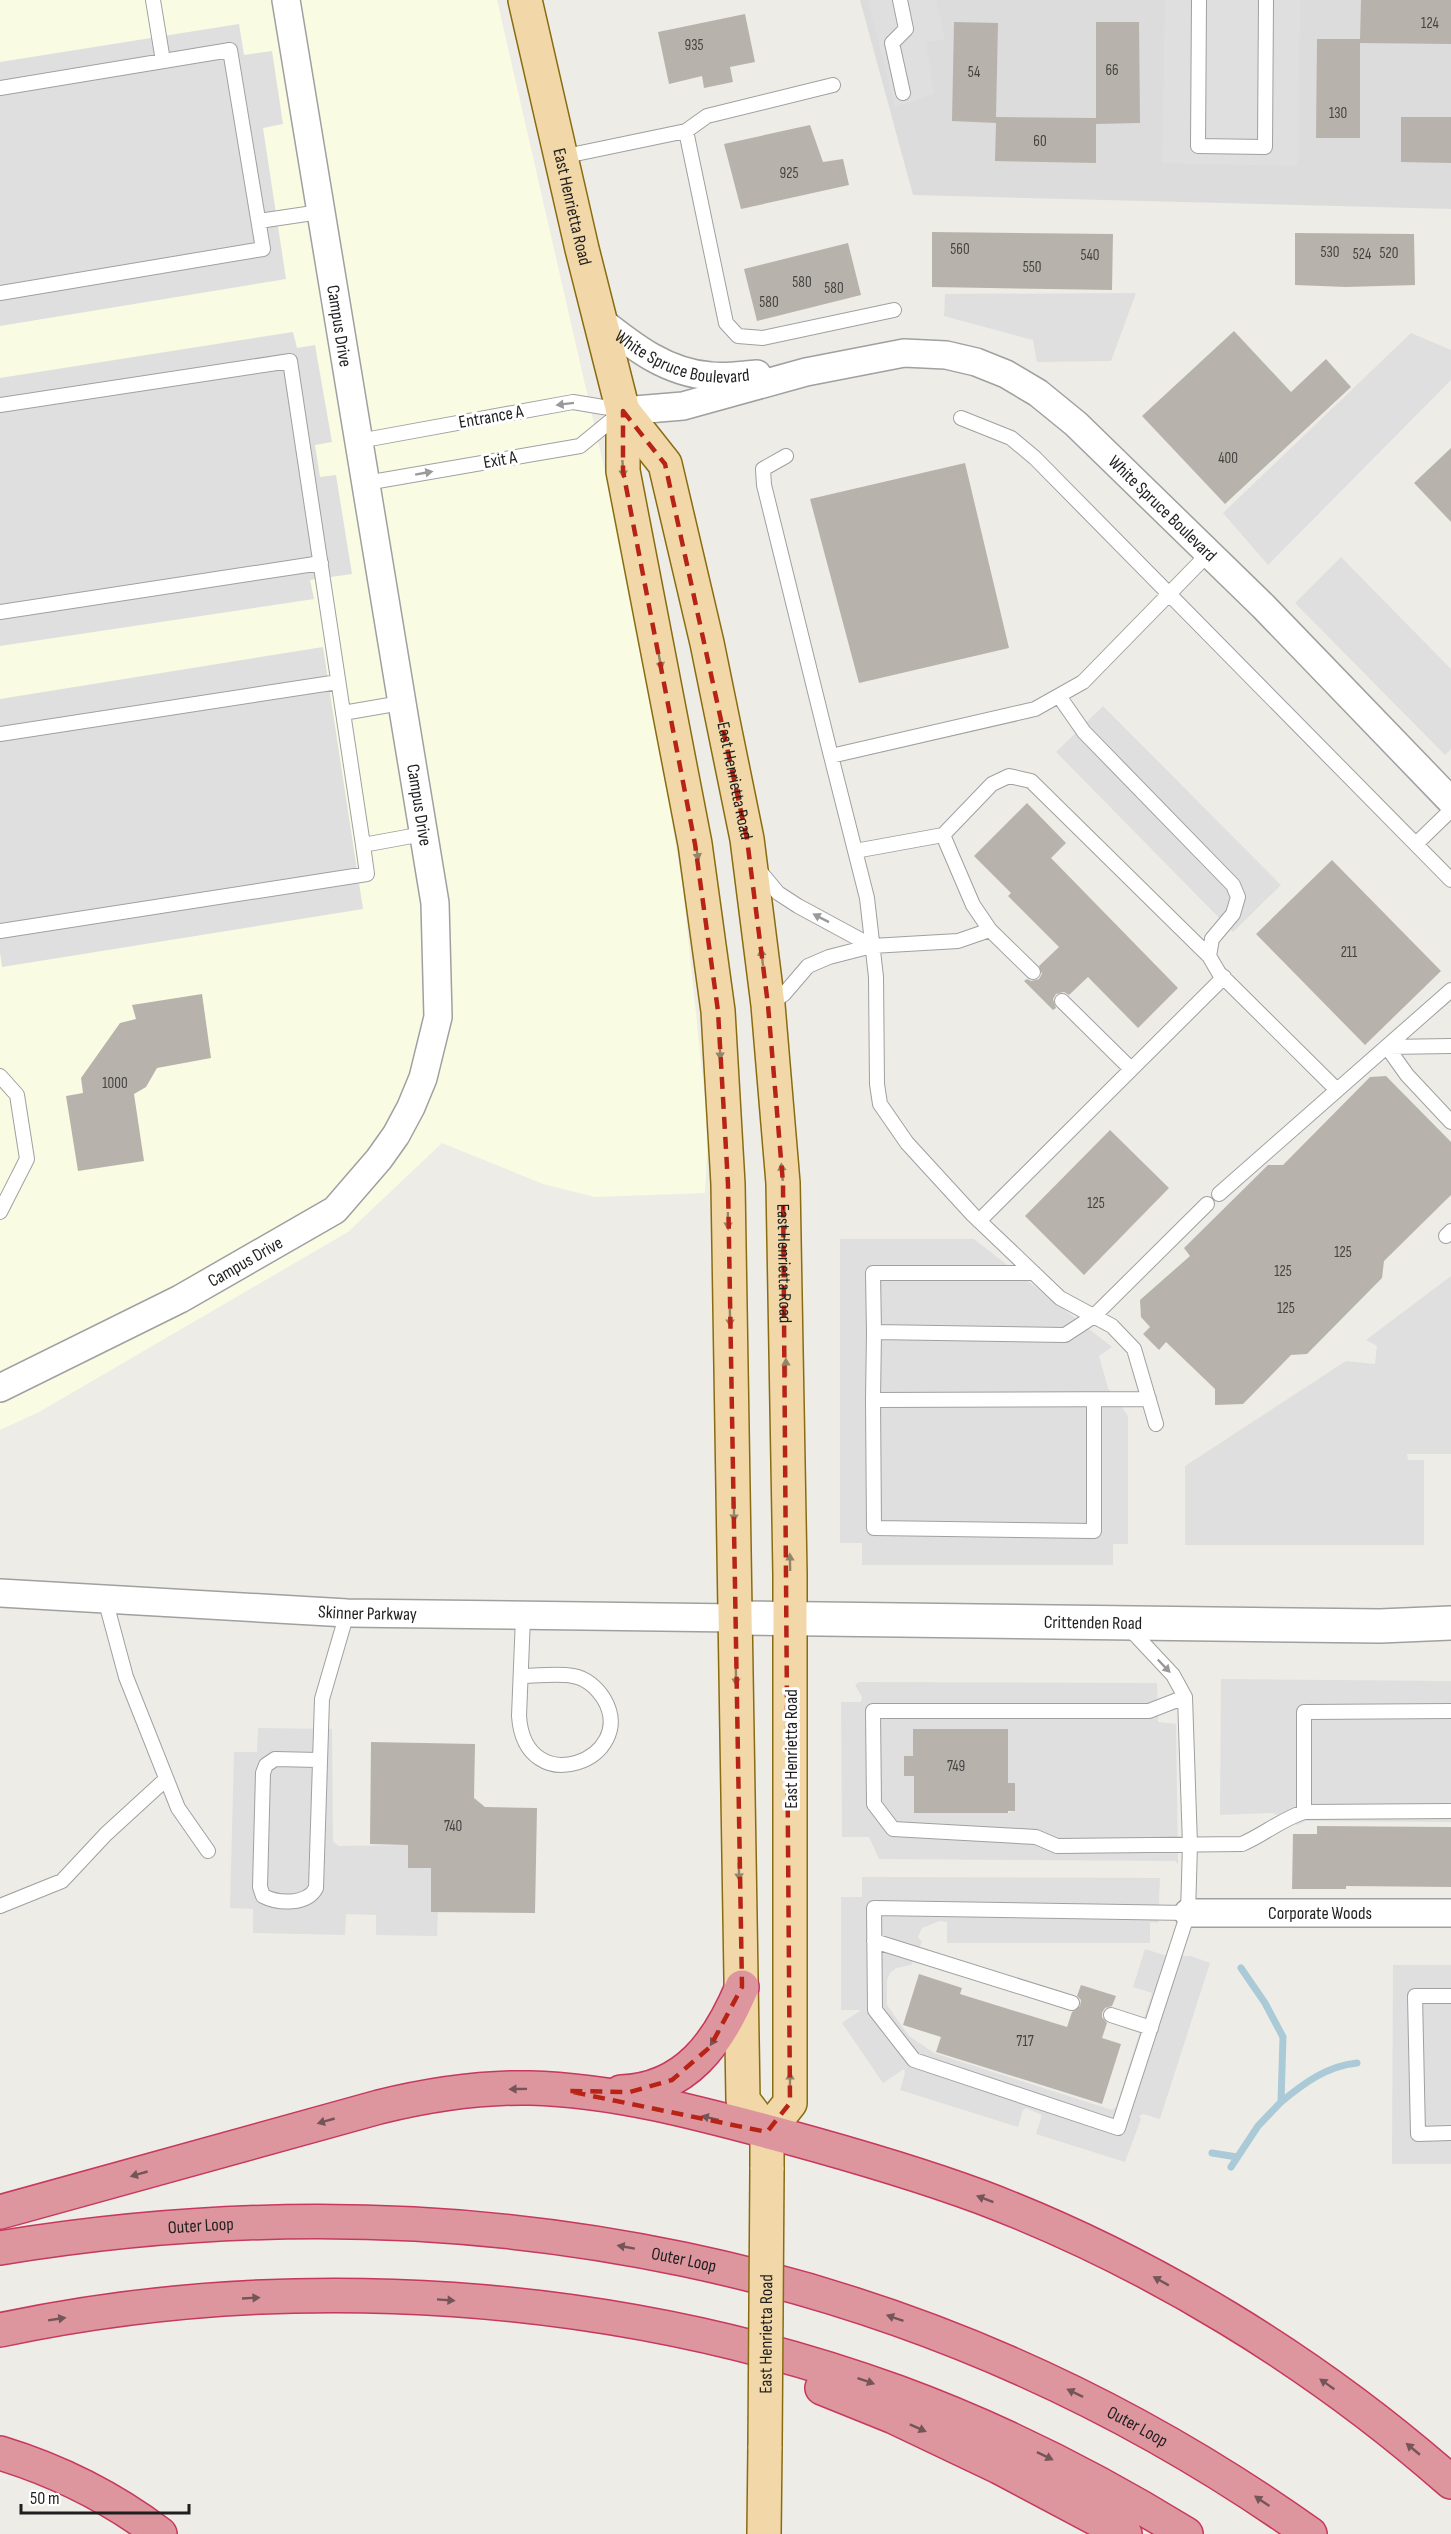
<svg xmlns="http://www.w3.org/2000/svg" width="1451" height="2534" font-family="'Sofia Sans Condensed',sans-serif">
  <style>
    .residential { fill: #dddcdc }
    .education { fill: #f9fce2 }
    .parking { fill: #dfdfdf; fill-rule: evenodd }
    .lines { fill: none; stroke-linecap: round; stroke-linejoin: round }
    .stream { stroke: #abcad7; stroke-width: 7 }
    .building { fill: #b8b2ac }
    .service-casing { stroke: #a0a0a0; stroke-width: 16 }
    .minor-casing { stroke: #a0a0a0; stroke-width: 30 }
    .tertiary-casing { stroke: #a0a0a0; stroke-width: 36 }
    .primary-casing { stroke: #896c11; stroke-width: 36 }
    .motorway-casing { stroke: #c7385d; stroke-width: 36 }
    .service { stroke: #fff; stroke-width: 14 }
    .minor { stroke: #fff; stroke-width: 27 }
    .tertiary { stroke: #fff; stroke-width: 33 }
    .primary { stroke: #f2d8a8; stroke-width: 33 }
    .motorway { stroke: #dd969e; stroke-width: 33 }
    .primary-bridge-casing { stroke: #896c11; stroke-width: 36; stroke-linecap: butt }
    .primary-bridge { stroke: #f2d8a8; stroke-width: 33 }
    .oneway { fill: #9a9a9a }
    .oneway2 { fill: #93856a }
    .oneway3 { fill: #745558 }
    .marked { fill: none; stroke: #b72416; stroke-width: 4.5; stroke-dasharray: 12 8; stroke-linejoin: round }
    .labels { text-anchor: middle; dominant-baseline: central; stroke-width: 6; stroke-linejoin: round; paint-order: stroke }
    .number-label { font-size: 15px; fill: #454442 }
    .street-label { font-size: 18px; fill: #1f1f1f; stroke: #fff }
  </style>
  <rect width="100%" height="100%" fill="#eeece6"/>
  <path class="residential" d="M860,0H1451V209L913,195Z"/>
  <path class="education" d="M0,0H497L616,520L648,678L683,889L706,1109L707,1154L705,1193L595,1197L543,1184L442,1143L348,1232L39,1412L0,1430Z"/>
  <path class="parking" d="M868,0H936L945,39L926,42L934,94L895,107Z
    M1165,0H1300L1298,166L1162,163Z
    M239,24L244,55L272,51L283,124L263,128L286,279L0,326V62Z
    M1136,293L1111,361L1037,362L1033,340L944,316L945,294Z
    M293,332L297,348L315,345L332,442L315,445L320,477L336,475L352,574L310,580L314,599L0,646V378Z
    M1411,333L1451,350V380L1268,565L1223,513Z
    M1341,557L1451,669V749L1445,755L1295,603Z
    M323,647L363,909L2,967L0,953V699Z
    M1103,706L1281,885L1233,932L1056,752Z
    M840,1239H974L1112,1347L1099,1356L1108,1388L1128,1416V1544H1113V1565H862V1543H840Z
    M1451,1276V1454H1407L1408,1460H1424V1545H1185V1466L1346,1361L1375,1364L1377,1346L1366,1340Z
    M1221,1679L1451,1681V1822L1306,1821L1297,1825L1273,1813L1220,1815Z
    M859,1682L1157,1683L1158,1722L1176,1724L1178,1864L1175,1861L879,1859L869,1837H842L841,1702H861L862,1697L855,1685ZM913,1729L1008,1783H1015V1810L1008,1813H914V1776H904V1756H913Z
    M258,1728L332,1729L333,1842L339,1846L408,1845V1868H431V1911L438,1912L437,1936L376,1935V1915L346,1914L345,1935L253,1933V1909L230,1908L234,1752H257Z
    M862,1877L1160,1878L1158,1923L1150,1922V1943H947V1922L940,1921L922,1928L918,1937L922,1942L911,1965L896,1968L890,1973L887,1980V2005L909,2036L934,2053L1112,2110L1116,2107L1152,1993L1133,1987L1145,1949L1164,1955L1191,1956L1210,1963L1160,2119L1143,2114L1139,2116L1141,2119L1125,2162L1036,2134L1042,2115L1026,2108L1023,2110L1018,2127L900,2090L905,2073L904,2069L883,2083L842,2023L861,2010H841V1897H862Z
    M1393,1965H1451V2164H1392Z"/>
  <g class="lines">
    <path class="stream" d="M1281,2102C1304,2083 1327,2066 1357,2063
      M1212,2153L1237,2157
      M1231,2167L1258,2126L1281,2102L1283,2037L1265,2003L1241,1968"/>
  </g>
  <path class="building" d="M1361,0H1451V44L1360,43V138H1316L1317,39H1360Z
    M745,14L755,62L730,67L733,82L704,88L702,76L669,84L658,32Z
    M954,22L998,23L996,117L1096,118V22H1139L1140,123L1096,124V163L995,161L996,123L952,121Z
    M1401,117H1451V163L1401,162Z
    M810,125L823,162L843,159L849,185L741,209L724,144Z
    M932,232L1113,234L1112,290L932,287Z
    M1295,233L1414,234L1415,285L1346,287L1295,285Z
    M848,243L861,295L757,321L744,269Z
    M1234,331L1291,392L1326,359L1351,387L1225,504L1142,416Z
    M1451,448V522L1414,483Z
    M965,463L1009,648L859,683L810,499Z
    M1027,803L1066,843L1051,858L1178,988L1138,1028L1088,977L1069,995L1064,992L1056,994L1053,999L1056,1008L1053,1010L1024,981L1027,979L1031,981L1039,979L1042,974L1039,966L1059,947L1008,896L1011,893L974,856Z
    M1332,860L1441,971L1365,1045L1256,934Z
    M202,994L211,1058L157,1068L146,1087L134,1094L144,1161L78,1171L66,1096L83,1093L81,1078L120,1023L136,1019L132,1005Z
    M1386,1076L1451,1142V1195L1384,1261L1382,1278L1307,1354L1291,1355L1243,1404L1215,1405V1389L1166,1342L1159,1350L1143,1334L1150,1327L1141,1317L1140,1300L1190,1256L1184,1248L1268,1165H1283L1370,1077Z
    M1110,1130L1169,1188L1084,1275L1025,1216Z
    M913,1729H1008V1783H1015V1811H1008V1813H914V1776H904V1756H913Z
    M371,1742L475,1744L474,1798L485,1807L537,1808L535,1913L431,1912V1868H408V1845L370,1844Z
    M1317,1826L1451,1827V1887L1346,1886V1889H1292L1293,1834H1317Z
    M919,1974L962,1988L960,1994L1067,2027L1072,2012L1080,2006L1081,2000L1077,1996L1081,1985L1116,1996L1112,2006L1105,2008L1102,2013V2017L1107,2023L1102,2038L1121,2044L1102,2104L936,2052L941,2037L903,2025Z"/>
  <g class="lines">
    <g class="service-casing">
      <path id="service" d="M153,0L163,61
        M900,0L906,29L892,43L903,93
        M1199,0L1198,146L1265,147L1266,0
        M0,88L230,50L263,249L0,293
        M686,131L707,116L833,85
        M561,157L686,131L726,323L738,336L763,338L894,310
        M259,221L320,212
        M0,405L290,361L363,845
        M961,418L1011,438L1035,458L1451,880
        M359,441L573,402L621,410
        M786,456L763,469L764,485L831,756L1035,709L1083,682L1209,553
        M366,483L580,446L619,414
        M0,612L321,563
        M1059,696L1084,732L1233,885L1238,897L1233,914L1212,939L1209,956L1219,973L1337,1090
        M343,713L401,703
        M0,734L338,682
        M831,756L867,898L876,977L877,1084L880,1104L907,1143L973,1215L1060,1298L1112,1326L1134,1349L1156,1424
        M943,835L973,905L990,930L1033,972
        M1416,844L1451,810
        M855,851L943,835L992,784L1009,776L1031,781L1209,956
        M758,869L778,893L798,906L872,946
        M0,931L367,874L363,845L423,834
        M1062,1001L1131,1069
        M770,1004L784,994L808,966L829,957L872,946L958,941L990,930
        M1451,1046L1387,1047L1407,1075L1451,1122
        M0,1076L17,1095L27,1159L0,1212
        M1219,1194L1451,990
        M979,1221L1224,977
        M1446,1236L1451,1231
        M1034,1273H873L874,1332L1065,1335L1094,1316L1207,1204
        M873,1400L874,1332
        M1094,1400V1531L874,1528L873,1400L1149,1399
        M105,1599L126,1677L178,1808L208,1851
        M1127,1626L1173,1675L1185,1697L1190,1845L1188,1913L1118,2128L914,2060L875,2010L874,1908L1188,1913
        M522,1676C539,1676 556,1673 573,1676C586,1678 597,1688 604,1699C639,1759 525,1803 519,1716L523,1617
        M1185,1697L1149,1711H873L874,1804L893,1829L1036,1837L1057,1846L1242,1844C1263,1835 1282,1819 1304,1812L1451,1811
        M318,1760L275,1759L266,1765L263,1773L260,1887L263,1896C279,1904 307,1905 316,1888L322,1699L347,1613
        M1304,1812V1712L1451,1711
        M0,1906L62,1881L106,1834L166,1779
        M874,1941L1072,2003
        M1451,1996H1415L1418,2134L1451,2133
        M1111,2015L1151,2028"/>
    </g>
    <g class="minor-casing">
      <g id="minor">
        <path id="s1" d="M601,321C634,347 667,373 711,376C726,378 742,375 757,374"/>
        <path id="s2" d="M623,411L683,406L806,372L904,353L946,355L976,362L1006,374L1038,393L1076,424L1263,606L1451,801"/>
        <path id="s3" d="M0,1388L180,1299L335,1210L379,1159L396,1135L411,1107L423,1078L438,1017L435,903L286,0"/>
        <path id="s4" d="M0,1593L347,1613L736,1618"/>
        <path id="s5" d="M1188,1913H1451"/>
      </g>
    </g>
    <g class="tertiary-casing">
      <g id="tertiary">
        <path id="s6" d="M736,1618L1380,1626L1451,1623"/>
      </g>
    </g>
    <g class="primary-casing">
      <g id="primary">
        <path id="s7" d="M525,0L582,249L623,411V471L695,844L718,1011L728,1184L743,2100L767,2132V2170"/>
        <path id="s8" d="M623,411L665,464L707,643L747,839L768,1005L783,1183L790,1574V2103L767,2132"/>
        <path d="M764,2534L765,2446"/>
      </g>
    </g>
    <g class="motorway-casing">
      <g id="motorway">
        <path d="M621,2092C686,2090 719,2042 742,1987"/>
        <path d="M0,2212L379,2107C428,2095 479,2087 530,2088C615,2090 702,2114 784,2136C850,2154 916,2173 981,2197C1150,2261 1315,2362 1451,2482"/>
        <path id="s9" d="M0,2248C464,2172 924,2259 1310,2534"/>
        <path d="M0,2330C293,2268 616,2290 897,2392C998,2429 1095,2478 1186,2534"/>
        <path d="M822,2388L894,2417L999,2467L1125,2534"/>
        <path d="M0,2453C59,2471 111,2497 160,2534"/>
      </g>
    </g>
    <use href="#service" class="service"/>
    <use href="#minor" class="minor"/>
    <use href="#tertiary" class="tertiary"/>
    <use href="#primary" class="primary"/>
    <use href="#motorway" class="motorway"/>
    <g class="primary-bridge-casing">
      <g id="primary-bridge">
        <path id="s10" d="M765,2446L767,2170"/>
      </g>
    </g>
    <use href="#primary-bridge" class="primary-bridge"/>
  </g>
  <defs><path id="oneway-solid" d="M-6-.8H1V-3.2L6.5 0L1 3.2V.8H-6Z" transform="scale(1.5)"/></defs>
  <g class="oneway">
    <use href="#oneway-solid" transform="translate(565 404) rotate(173)"/>
    <use href="#oneway-solid" transform="translate(424 473) rotate(-10)"/>
    <use href="#oneway-solid" transform="translate(821 918) rotate(-153)"/>
    <use href="#oneway-solid" transform="translate(1164 1666) rotate(46)"/>
  </g>
  <g class="oneway2">
    <use href="#oneway-solid" transform="translate(623 469) rotate(86)"/>
    <use href="#oneway-solid" transform="translate(660 661) rotate(79)"/>
    <use href="#oneway-solid" transform="translate(697 852) rotate(81)"/>
    <use href="#oneway-solid" transform="translate(762 957) rotate(-97)"/>
    <use href="#oneway-solid" transform="translate(720 1051) rotate(87)"/>
    <use href="#oneway-solid" transform="translate(782 1172) rotate(-95)"/>
    <use href="#oneway-solid" transform="translate(728 1221) rotate(89)"/>
    <use href="#oneway-solid" transform="translate(730 1318) rotate(89)"/>
    <use href="#oneway-solid" transform="translate(786 1367) rotate(-91)"/>
    <use href="#oneway-solid" transform="translate(734 1513) rotate(89)"/>
    <use href="#oneway-solid" transform="translate(790 1562) rotate(-91)"/>
    <use href="#oneway-solid" transform="translate(736 1677) rotate(89)"/>
    <use href="#oneway-solid" transform="translate(739 1872) rotate(88)"/>
    <use href="#oneway-solid" transform="translate(790 2081) rotate(-89)"/>
  </g>
  <g class="oneway3">
    <use href="#oneway-solid" transform="translate(715 2038) rotate(122)"/>
    <use href="#oneway-solid" transform="translate(518 2089) rotate(179)"/>
    <use href="#oneway-solid" transform="translate(710 2118) rotate(-167)"/>
    <use href="#oneway-solid" transform="translate(326 2121) rotate(164)"/>
    <use href="#oneway-solid" transform="translate(139 2174) rotate(164)"/>
    <use href="#oneway-solid" transform="translate(985 2199) rotate(-159)"/>
    <use href="#oneway-solid" transform="translate(626 2247) rotate(-170)"/>
    <use href="#oneway-solid" transform="translate(1161 2281) rotate(-151)"/>
    <use href="#oneway-solid" transform="translate(251 2298) rotate(-3)"/>
    <use href="#oneway-solid" transform="translate(446 2300) rotate(4)"/>
    <use href="#oneway-solid" transform="translate(895 2318) rotate(-161)"/>
    <use href="#oneway-solid" transform="translate(57 2319) rotate(-9)"/>
    <use href="#oneway-solid" transform="translate(866 2381) rotate(19)"/>
    <use href="#oneway-solid" transform="translate(1327 2384) rotate(-145)"/>
    <use href="#oneway-solid" transform="translate(1075 2393) rotate(-154)"/>
    <use href="#oneway-solid" transform="translate(918 2428) rotate(24)"/>
    <use href="#oneway-solid" transform="translate(1413 2449) rotate(-140)"/>
    <use href="#oneway-solid" transform="translate(1045 2456) rotate(26)"/>
    <use href="#oneway-solid" transform="translate(1262 2501) rotate(-146)"/>
  </g>
  <path class="marked" d="M623,411L665,464L747,839L768,1005L783,1183L790,2103L767,2132L568,2091L630,2092L672,2080L710,2047L742,1987L728,1184L718,1011L695,844L623,471Z"/>
  <g class="labels">
    <g class="number-label">
      <text x="1430" y="23">124</text>
      <text x="694" y="45">935</text>
      <text x="1112" y="70">66</text>
      <text x="974" y="72">54</text>
      <text x="1338" y="113">130</text>
      <text x="1040" y="141">60</text>
      <text x="789" y="173">925</text>
      <text x="960" y="249">560</text>
      <text x="1330" y="252">530</text>
      <text x="1389" y="253">520</text>
      <text x="1362" y="254">524</text>
      <text x="1090" y="255">540</text>
      <text x="1032" y="267">550</text>
      <text x="802" y="282">580</text>
      <text x="834" y="288">580</text>
      <text x="769" y="302">580</text>
      <text x="1228" y="458">400</text>
      <text x="1349" y="952">211</text>
      <text x="115" y="1083">1000</text>
      <text x="1096" y="1203">125</text>
      <text x="1343" y="1252">125</text>
      <text x="1283" y="1271">125</text>
      <text x="1286" y="1308">125</text>
      <text x="956" y="1766">749</text>
      <text x="453" y="1826">740</text>
      <text x="1025" y="2041">717</text>
    </g>
    <g class="street-label">
      <text stroke="none"><textPath href="#s7" startOffset="212">East Henrietta Road</textPath></text>
      <text transform="translate(339 326) rotate(81)">Campus Drive</text>
      <text stroke="none"><textPath href="#s1" startOffset="92">White Spruce Boulevard</textPath></text>
      <text transform="translate(491 417) rotate(-10)">Entrance A</text>
      <text transform="translate(500 460) rotate(-10)">Exit A</text>
      <text stroke="none"><textPath href="#s2" startOffset="600">White Spruce Boulevard</textPath></text>
      <text stroke="none"><textPath href="#s8" startOffset="392">East Henrietta Road</textPath></text>
      <text transform="translate(419 805) rotate(81)">Campus Drive</text>
      <text stroke="none"><textPath href="#s3" startOffset="276">Campus Drive</textPath></text>
      <text stroke="none"><textPath href="#s8" startOffset="878">East Henrietta Road</textPath></text>
      <text stroke="none"><textPath href="#s4" startOffset="368">Skinner Parkway</textPath></text>
      <text stroke="none"><textPath href="#s6" startOffset="357">Crittenden Road</textPath></text>
      <text transform="translate(791 1749) rotate(-90)">East Henrietta Road</text>
      <text stroke="none"><textPath href="#s5" startOffset="132">Corporate Woods</textPath></text>
      <text stroke="none"><textPath href="#s9" startOffset="202">Outer Loop</textPath></text>
      <text stroke="none"><textPath href="#s9" startOffset="688">Outer Loop</textPath></text>
      <text stroke="none"><textPath href="#s10" startOffset="112">East Henrietta Road</textPath></text>
      <text stroke="none"><textPath href="#s9" startOffset="1173">Outer Loop</textPath></text>
    </g>
  </g>
  <path d="M21 2504v9h168v-9" fill="none" stroke="#1f1f1f" stroke-width="3"/>
  <text x="30" y="2504" font-size="18" fill="#1f1f1f" stroke="#ffffff" stroke-width="4.5" paint-order="stroke">50 m</text>
</svg>
